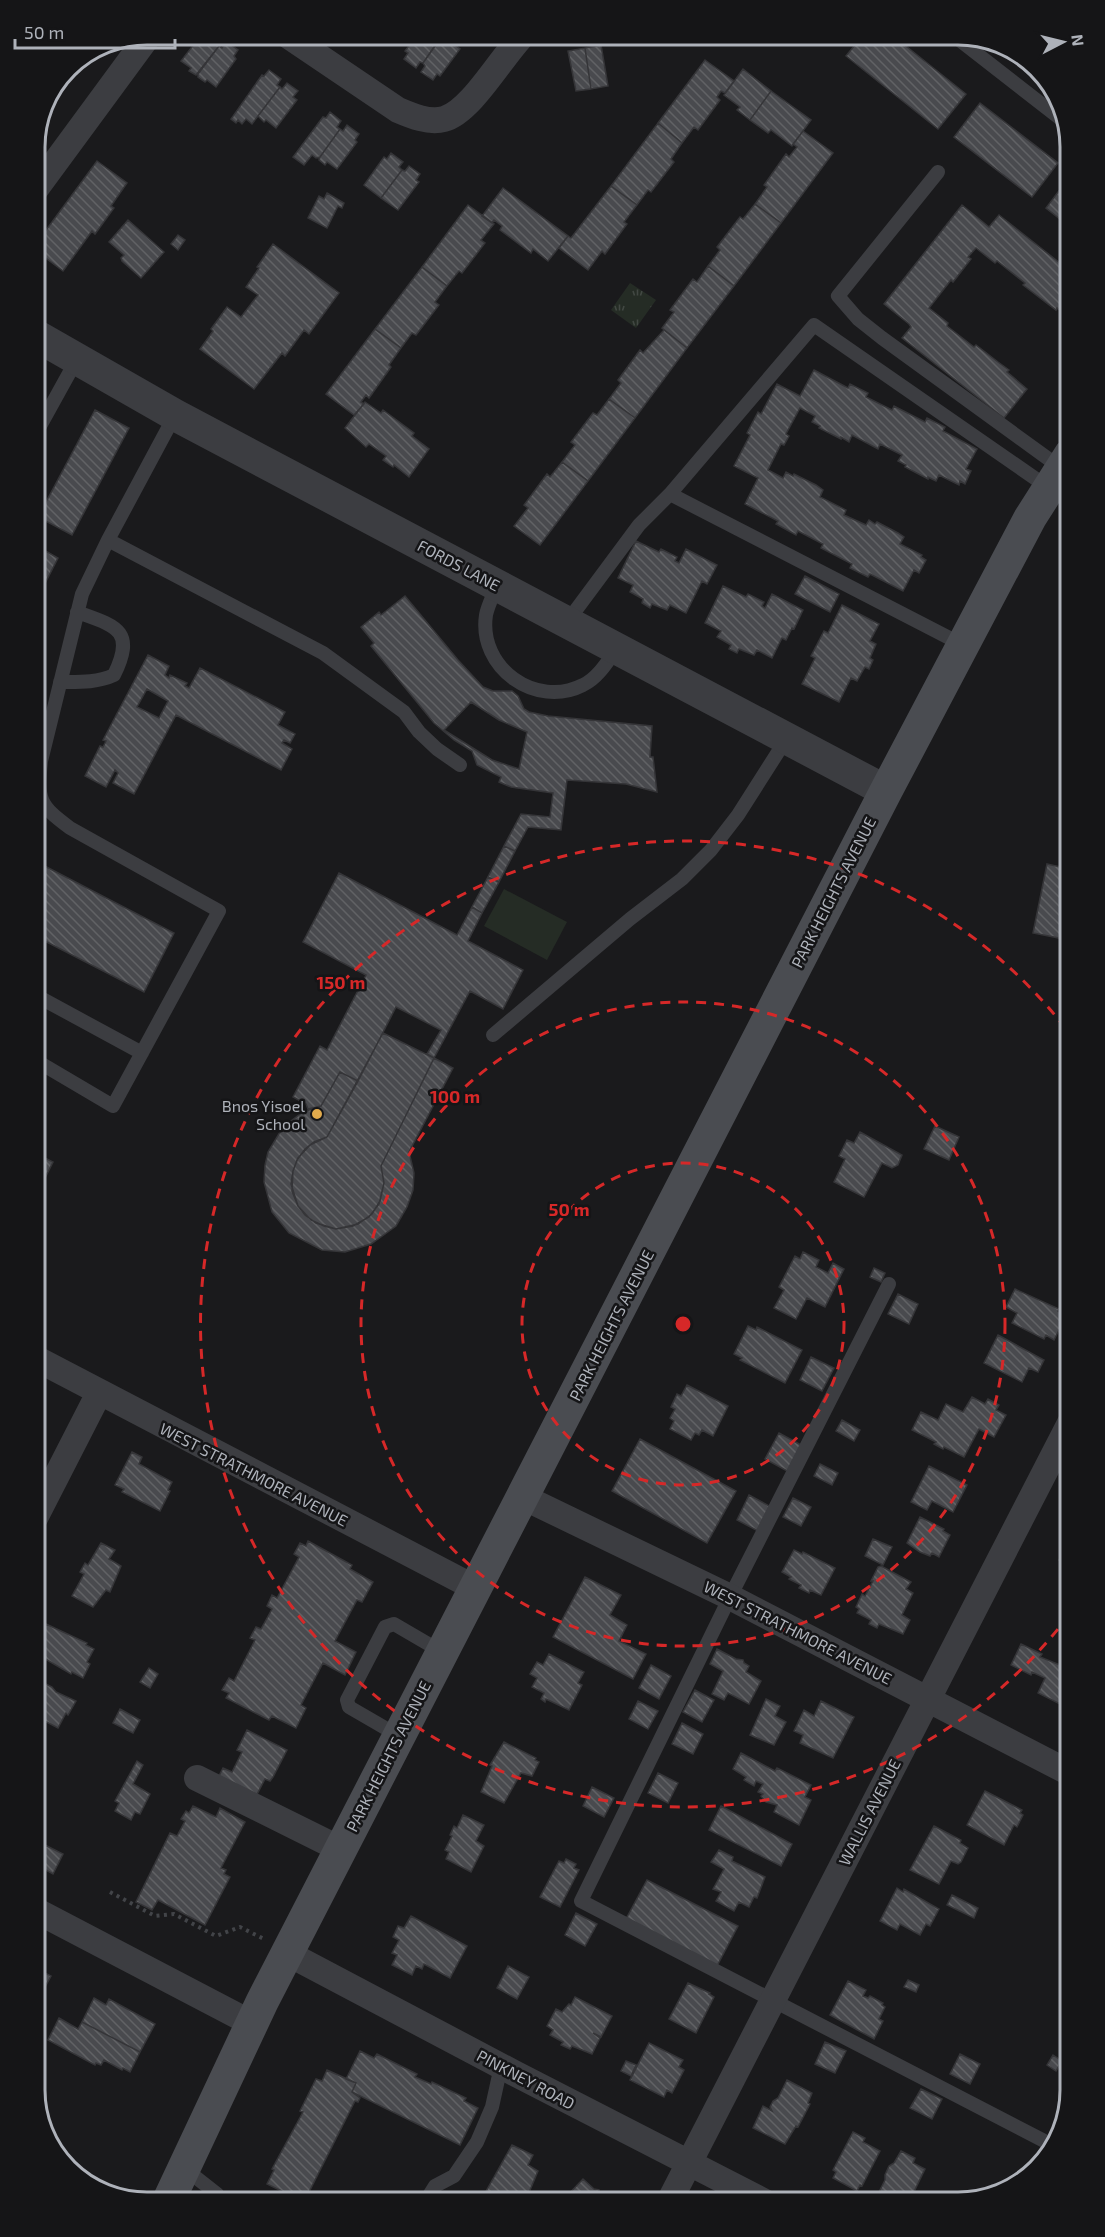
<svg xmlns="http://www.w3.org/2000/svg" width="1105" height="2237" font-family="'Exo 2',sans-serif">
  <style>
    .grass { fill: url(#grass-tufts) }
    .pitch { fill: #252c25 }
    .building { fill: url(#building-back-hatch); stroke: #353538; stroke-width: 1.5; fill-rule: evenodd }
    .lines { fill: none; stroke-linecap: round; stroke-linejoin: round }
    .path { stroke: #424448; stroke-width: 4; stroke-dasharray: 3 4.5; stroke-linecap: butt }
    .service { stroke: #3c3d41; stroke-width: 14 }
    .minor { stroke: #3c3d41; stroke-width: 26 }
    .tertiary { stroke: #3c3d41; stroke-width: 32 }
    .secondary { stroke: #4a4c51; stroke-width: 33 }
    .ring { fill: none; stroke: #d62828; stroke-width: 3; stroke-dasharray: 10 8 }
    .poi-dot { fill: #e2ab4d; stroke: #151517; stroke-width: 2 }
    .labels { text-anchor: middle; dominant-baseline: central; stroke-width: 5; stroke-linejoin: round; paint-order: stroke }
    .street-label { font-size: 16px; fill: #aeb2ba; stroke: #151517 }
    .poi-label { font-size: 16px; fill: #aeb2ba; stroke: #151517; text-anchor: end }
    .rim { fill: none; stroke: #aeb2ba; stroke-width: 3 }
    .centre { fill: #d62828; stroke: #151517; stroke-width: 3 }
    .ring-label { font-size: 18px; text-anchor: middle; font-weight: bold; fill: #d62828; stroke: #151517; stroke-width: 5; stroke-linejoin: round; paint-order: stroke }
  </style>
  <defs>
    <pattern id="grass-tufts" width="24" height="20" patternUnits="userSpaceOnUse" patternTransform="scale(1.5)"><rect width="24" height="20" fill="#252c25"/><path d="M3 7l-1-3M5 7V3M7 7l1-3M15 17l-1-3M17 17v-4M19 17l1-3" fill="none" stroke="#424843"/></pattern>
    <pattern id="building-back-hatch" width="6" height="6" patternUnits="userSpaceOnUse" patternTransform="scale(1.5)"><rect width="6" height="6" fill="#494a4e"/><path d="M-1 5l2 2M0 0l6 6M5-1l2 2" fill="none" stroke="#616265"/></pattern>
  </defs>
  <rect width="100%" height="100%" fill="#1a1a1c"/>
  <path class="grass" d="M630,283L656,300L636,328L611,310Z"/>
  <path class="pitch" d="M504,889L567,922L547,960L484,926Z"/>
  <path class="building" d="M201,35H216L221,38L216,44L219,46L196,75L189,71L191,68L181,61Z
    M417,35H443L423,63L420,62L416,68L404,59L408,53L405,51Z
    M442,35L445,37L446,35L452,40L451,42L460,49L440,76L437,74L433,80L421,72L425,66L423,63Z
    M863,35H892L966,94L938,129L846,56Z
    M226,41L238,50L234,56L236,59L216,87L207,80L205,82L198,77V74L219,46L222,48Z
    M601,45L608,86L591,89L585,48Z
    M585,48L591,89L576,91L568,51Z
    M705,60L734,81L725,93L721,91L717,97L720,100L698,130L694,127L682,143L658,123Z
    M743,69L771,91L750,120L737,110L740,107L724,95Z
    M269,70L281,79L277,85L280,87L252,124L246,119L242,124L238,120L236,123L231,119L262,75L264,76Z
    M287,83L298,91L293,97L297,100L276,128L266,120L264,122L258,116L280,87L282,89Z
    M771,91L811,120L792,146L771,130L768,133L750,120Z
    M980,103L1058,163L1032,197L954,137Z
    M330,112L341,121L337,127L340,129L320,157L316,158L312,155L304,165L293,157L323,117L326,118Z
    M658,123L682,143L671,159L674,162L651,192L648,190L637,205L611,186Z
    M347,125L359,134L355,140L357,142L337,169L327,162L325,165L319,160L320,157L340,129L343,131Z
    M803,131L833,153L781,223L755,204L767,187L764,185L786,154L789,157L797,147L793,144Z
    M391,153L403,162L399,167L402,170L381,198L364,185L384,157L387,159Z
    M97,161L127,183L111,206L114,208L95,234L92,231L63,271L35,250V245Z
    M409,166L420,174L416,180L419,182L398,210L381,198L402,170L405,171Z
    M1070,176V227L1046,208Z
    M611,186L637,205L624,222L627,224L605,254L602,251L588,270L559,248L568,236L571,238Z
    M503,188L568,236L548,261L533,249L531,253L500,230L502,226L494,220L492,223L482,216Z
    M327,193L344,203L342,208L338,206L327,228L308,218L319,196L324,199Z
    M755,204L781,223L734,286L708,266L720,250L717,247L740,217L743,219Z
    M468,205L494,224L481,240L485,243L462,273L459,271L447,286L422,267Z
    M962,205L989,227L999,215L1070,271V318L1057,308L1056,310L1023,285L1025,283L997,261L995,263L976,248L968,257L971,259L953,282L951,280L929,308L948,323L947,326L974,347L976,345L998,362L1009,370L1007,372L1027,389L1004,418L902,338L911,327L909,324L884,304Z
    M128,220L164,252L141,278L122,261L121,258L124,255L109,242Z
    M178,235L185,240L178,250L171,244Z
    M273,244L339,293L309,334L304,330L285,356L282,353L254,389L200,349L213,331L211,329L227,307L241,317L258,295L246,287L259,268L257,267Z
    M708,266L734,286L687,348L662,328L674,312L670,310L693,279L697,282Z
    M422,267L447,286L435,302L439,305L416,335L412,333L401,348L375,329Z
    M375,329L401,348L389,365L391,367L369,398L366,395L361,402L364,404L354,415L326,394Z
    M664,330L687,348L635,418L609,399L621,383L618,380L640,350L643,353Z
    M814,370L848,388L850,384L868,393L866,397L892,410L894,406L925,422L927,418L945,427L943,431L977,449L966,469L971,471L965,484L960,481L959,485L939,475L936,481L928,477V479L905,467L906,465L898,461L902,455L880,444L878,449L852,435L849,442L841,437V439L819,428L820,426L812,422L815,416L800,408L786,434L789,436L784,445L781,444L768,470L783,478L786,472L793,476L794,474L816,485L823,490L820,497L846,510L844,515L866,525L869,520L875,524L877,522L898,533L904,537L900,544L922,555L921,557L926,560L919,573L914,570L903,591L870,574L868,577L850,568L852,564L821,548L823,544L798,531L796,535L776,524L778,521L745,504L758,478L734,466L750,435L747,433L758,412L761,414L777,384L800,396Z
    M609,399L635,418L588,481L562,462L575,445L571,442L593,413L597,415Z
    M365,402L381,413L383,410L414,433L412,436L429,449L409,477L394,465L393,467L383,460L386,456L369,444L366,447L345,428Z
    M95,410L129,428L72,535L38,517Z
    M562,462L588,481L540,545L514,526L528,508L524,505L547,474L550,477Z
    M636,541L659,552L661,549L677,557L675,561L679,563L686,549L717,565L707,584L702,581L686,613L670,605L667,610L652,604L650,608L642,603L643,599L630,592L633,585L618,578Z
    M35,545L58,558L35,603Z
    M805,576L839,594L830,612L795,594Z
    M723,586L746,597L748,594L764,602L762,606L765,608L772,594L803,610L794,629L792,628L786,640L782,638L772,658L757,650L754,655L739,649L737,653L729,649L731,645L717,637L721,631L705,623Z
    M405,596L458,660L483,687L493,691H512L518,696L524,709L529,712L548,716L652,726L650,757H653L657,792L626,784L567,780L561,830L528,827L515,851L504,846L521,814L550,817L553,793L511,787L499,782L501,777L477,765L472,751L454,740L434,723L371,646L374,643L361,627L379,612L381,615ZM471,702L499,720L527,732L519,769L492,760L444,730Z
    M842,605L879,624L870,641L876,644L870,658L873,660L869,669L865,667L857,681L851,678L839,702L802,684L815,658L811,656L824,631L828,633Z
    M148,655L169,666L165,675L169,678L170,675L187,683L185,686L189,688L200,668L285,712L278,725L295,734L290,743L284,740L282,743L292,749L281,770L176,715L134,794L113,783L118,773L115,770L106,787L85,776L100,746L103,747L106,741L103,740ZM147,689L168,701L159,718L137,707Z
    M504,846L515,851L499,882L488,877Z
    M35,861L174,933L144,992L35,936Z
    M1047,864L1070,869V933L1060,931L1059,938L1033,933Z
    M339,873L457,935L472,907L482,913L468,941L523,970L503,1009L470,991L434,1058L427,1054L441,1030L396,1007L358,1081L340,1072L321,1106L308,1109L306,1104L293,1097L320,1046L327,1050L366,975L303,942Z
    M488,877L499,882L482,913L472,907Z
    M383,1033L434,1058L381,1166L384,1183L379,1204L369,1217L353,1226L336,1229L324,1226L311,1220L298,1206L292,1191L293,1171L297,1160L305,1149L314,1142L327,1137Z
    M434,1058L453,1068L409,1152L414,1173L413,1190L407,1207L396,1226L371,1244L345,1252L322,1250L289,1233L272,1212L264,1182L265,1165L268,1152L283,1127L303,1112L321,1106L340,1072L358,1081L327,1137L310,1145L298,1158L293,1171L291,1184L298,1206L305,1215L316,1223L336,1229L358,1224L372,1214L380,1201L384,1183L381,1166Z
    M935,1126L959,1137L949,1160L924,1149Z
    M860,1132L902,1155L898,1165L892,1168L882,1163L864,1197L834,1182L845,1159L839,1156L847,1140L854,1143Z
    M43,1157L53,1162L44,1180L35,1175Z
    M803,1252L819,1260L816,1267L828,1273L833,1263L844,1269L825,1307L807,1298L796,1319L774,1308L784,1290L779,1287L795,1256L800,1259Z
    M874,1268L885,1273L881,1282L870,1277Z
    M1015,1289L1059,1309L1058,1311L1066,1316L1054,1340L1046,1335L1044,1339L1012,1323L1017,1313L1006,1307Z
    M898,1294L918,1304L909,1324L888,1314Z
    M748,1326L756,1330L757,1327L802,1350L785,1383L740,1360L742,1358L734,1354Z
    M998,1335L1044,1360L1038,1372L1029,1368L1022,1382L984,1363Z
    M811,1357L834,1368L822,1391L800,1380Z
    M687,1385L728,1406L713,1436L702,1430L699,1435L695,1433L691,1440L670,1429L674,1421L670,1418L675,1409L671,1407L677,1394L681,1396Z
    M972,1397L985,1404L988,1399L999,1405L996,1410L1006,1415L994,1437L979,1429L964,1457L944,1447L943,1449L934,1444L936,1442L912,1430L921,1412L938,1420L946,1404L963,1412Z
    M842,1420L860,1430L854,1441L836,1431Z
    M779,1433L803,1446L789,1472L765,1459Z
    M640,1439L736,1491L707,1543L612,1491Z
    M132,1452L142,1457L139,1464L172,1482L168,1490L170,1491L160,1511L122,1492L124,1489L115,1485Z
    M820,1464L838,1473L832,1485L814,1476Z
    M929,1466L967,1485L953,1512L932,1501L927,1510L911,1502Z
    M749,1495L773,1508L760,1532L737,1520Z
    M793,1498L811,1507L801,1526L783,1517Z
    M920,1517L944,1529L943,1531L950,1535L939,1557L932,1553L930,1556L920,1552L907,1543Z
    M1070,1537V1569L1059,1560Z
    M873,1539L892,1547L883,1565L865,1556Z
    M308,1541L352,1565L350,1569L373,1582L362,1602L357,1600L335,1641L356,1652L345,1675L323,1663L301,1705L306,1708L296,1728L272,1716L269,1720L226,1698L229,1693L222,1690L229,1678L234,1681L255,1640L250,1638L256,1627L261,1629L272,1609L267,1606L272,1595L277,1598L299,1557L294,1554L300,1543L306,1546Z
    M101,1543L115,1550L109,1559L121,1566L110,1592L106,1590L93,1607L72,1596L84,1574L80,1572L85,1563L88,1565Z
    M794,1550L802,1554L803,1552L835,1568L821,1595L810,1590L809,1593L799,1588L801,1585L789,1579L791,1577L782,1572Z
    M881,1566L911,1582L906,1589L913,1593L902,1615L910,1620L903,1634L879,1624L877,1628L869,1624L871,1620L857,1613L859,1609L856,1607L862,1594L865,1596L873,1581H871L878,1567Z
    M585,1577L621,1595L610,1615L627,1625L619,1641L646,1654L633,1679L553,1637Z
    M46,1624L87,1643L86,1645L94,1649L87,1662L90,1664L83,1678L72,1672L71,1674L35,1653V1646Z
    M1021,1644L1042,1654L1040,1657L1070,1669V1709L1038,1693L1045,1678L1032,1672L1031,1675L1011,1665Z
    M717,1649L736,1659L743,1660L744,1663L749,1666L746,1672L761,1681L749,1704L728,1693L724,1700L712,1694L723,1671L710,1664Z
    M549,1654L584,1672L578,1683L582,1685L569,1710L546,1699L545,1702L541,1699L544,1693L532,1687L537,1678L530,1674L537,1662L543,1665Z
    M651,1665L671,1676L659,1699L639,1688Z
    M149,1668L158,1674L150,1688L140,1682Z
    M35,1681L39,1684H46L52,1687L56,1692L76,1701L68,1715L66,1713L58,1728L35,1716Z
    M695,1690L714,1700L702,1722L683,1712Z
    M766,1699L780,1706L775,1716L786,1722L774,1745L750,1735Z
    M638,1701L658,1711L648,1729L629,1719Z
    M821,1701L854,1717L833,1758L800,1743L803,1735L794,1731L804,1710L814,1716Z
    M120,1709L140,1720L133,1733L113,1723Z
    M682,1723L703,1734L693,1754L672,1744Z
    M247,1730L287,1750L273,1777L270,1781L265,1779L253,1802L217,1780L223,1768L232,1772L242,1752L237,1750Z
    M504,1742L536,1758L535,1760L539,1762L532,1776L521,1773L504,1803L481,1792L492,1766L490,1765Z
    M741,1753L775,1771L777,1768L811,1785L805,1797L811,1800L799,1825L774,1812L777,1805L766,1802L761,1796L763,1794L758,1792L763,1784L756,1781L754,1786L744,1780L746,1777L733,1769Z
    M137,1761L143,1765L133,1784L150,1794L140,1814L135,1812L131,1820L115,1811L119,1803L115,1801Z
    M658,1773L678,1783L668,1803L648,1793Z
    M592,1787L614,1798L604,1817L583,1806Z
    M985,1791L1022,1810L1020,1813L1023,1815L1017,1827L1014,1825L1004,1845L967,1825Z
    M193,1806L216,1817L220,1808L245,1822L221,1868L226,1870L224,1874L230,1877L205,1925L158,1900L152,1910L136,1902L170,1833L177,1836L185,1821L181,1819L186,1811L189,1813Z
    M721,1806L792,1844L781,1866L709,1830Z
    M463,1815L484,1825L476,1841L484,1846L471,1872L446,1859L449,1852L445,1850L452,1836L450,1835L454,1826L457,1828Z
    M934,1826L961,1840L960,1843L968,1848L961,1862L958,1864L951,1861L939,1884L910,1870Z
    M45,1845L63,1854L53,1874L35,1864Z
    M719,1850L733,1857L732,1861L765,1877L757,1898L754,1897L749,1907L739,1902L734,1911L716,1901L721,1892L713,1889L724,1869L711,1862Z
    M566,1859L576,1864L574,1868L579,1870L560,1907L540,1897L559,1861L564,1863Z
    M647,1880L738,1926L717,1966L626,1919Z
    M897,1888L903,1892L904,1889L939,1909L930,1926L926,1924L920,1935L900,1924L897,1930L880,1921Z
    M952,1895L978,1908L974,1918L947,1905Z
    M576,1913L597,1924L585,1946L565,1935Z
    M411,1916L467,1946L450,1978L424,1964L422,1969L416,1966L412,1975L392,1965L397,1955L392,1953L399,1940L393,1937L398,1926L404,1928Z
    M508,1966L529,1977L517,1999L497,1988Z
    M35,1968L51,1976L39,1998L35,1996Z
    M908,1980L919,1985L916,1992L904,1987Z
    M848,1981L866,1990L863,1996L868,1998L870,1996L883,2003L882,2005L885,2007L879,2019L883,2021L874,2039L830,2015Z
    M688,1983L710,1993L709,1994L714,1997L696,2033L669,2019Z
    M575,1997L612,2016L601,2037L593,2033L600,2038L592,2054L572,2046L570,2049L561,2045L563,2042L550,2035L553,2030L547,2026L556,2009L562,2012L569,2004L571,2005Z
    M94,1998L106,2005L109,1999L155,2024L140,2052L82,2022Z
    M59,2018L78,2029L82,2022L140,2052L130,2072L123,2068L122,2070L104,2060L101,2065L96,2063L95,2065L48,2040Z
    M825,2042L846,2051L835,2073L815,2064Z
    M649,2043L683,2060L679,2067L684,2070L672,2093L667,2090L664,2097L630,2080Z
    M360,2051L374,2058L377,2054L417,2074L415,2077L431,2084L432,2082L466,2098L464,2101L478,2108L460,2145L352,2092L356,2083L346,2079Z
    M960,2054L980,2064L970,2084L950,2074Z
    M1053,2055L1062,2061L1056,2071L1047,2065Z
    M626,2061L636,2065L631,2076L621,2071Z
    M327,2070L356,2083L352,2092L360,2098L358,2102L355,2101L304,2202L267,2184L274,2170L272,2169L303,2112L300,2111L316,2079L322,2081Z
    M787,2080L812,2093L808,2103L810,2104L798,2127L796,2126L785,2144L753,2128L763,2106L772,2111L770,2107L773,2101L778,2098Z
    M921,2089L942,2099L932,2119L910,2108Z
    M853,2132L865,2138L863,2142L880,2151L862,2186L860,2185L857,2191L833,2178L836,2172L833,2170Z
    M512,2145L533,2155L528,2165L538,2171L525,2202H480Z
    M901,2151L915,2158L913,2163L925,2169L909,2202H874L885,2180V2175L889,2166L894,2163Z
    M583,2179L594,2189L599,2190L600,2195L608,2202L562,2201Z
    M992,2185L1004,2191L1001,2194L986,2197Z"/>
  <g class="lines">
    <path class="path" d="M110,1892L155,1916L174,1914L216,1936L240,1927L264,1939"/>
    <path class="service" d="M953,35L1066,123
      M938,172L838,296L858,319L882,338L1061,468
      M35,435L77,359
      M108,540L323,653L404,712L419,732L437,749L460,765
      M497,585C494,594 488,605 486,615C478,668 536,709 583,685C598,678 608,661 617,648
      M567,622L639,525L670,494
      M963,645L670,494L814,325L1049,488
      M60,682C78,682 97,683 114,675C136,630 116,626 77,612
      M35,995L142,1053
      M493,1035L630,919L682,879L711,850L738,815L787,738
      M35,1060L113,1106L219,911L70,828C39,805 37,800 41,761L82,594L108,540L175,415
      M889,1284L730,1597L581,1901L1054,2146
      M399,1736L349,1707L347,1700L385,1627L394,1624L442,1652
      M184,2168L217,2194L222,2202
      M425,2202L435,2186L454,2176L477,2142L492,2107L501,2066"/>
    <path class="minor" d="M287,35L398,110C412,116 429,123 444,119C471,112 502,56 523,35
      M35,190L149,35
      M35,1358L475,1588
      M523,1497L730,1597L1070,1773
      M35,1518L99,1393
      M197,1778L340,1849
      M35,1910L251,2023
      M287,1953L514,2073L765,2202
      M669,2202L1070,1423"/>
    <path class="tertiary" d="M35,335L175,415L886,791"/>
    <path class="secondary" d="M168,2202L262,2002L886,791L1030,518L1070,455"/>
  </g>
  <g class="ring">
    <circle cx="683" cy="1324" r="161"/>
    <circle cx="683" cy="1324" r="322"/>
    <path d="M1069 1615A483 483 0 1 1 1069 1033"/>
  </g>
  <circle class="poi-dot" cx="317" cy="1114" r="6"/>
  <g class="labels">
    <g class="street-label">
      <text transform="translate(459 565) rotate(28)">FORDS LANE</text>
      <text transform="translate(833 892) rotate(-63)">PARK HEIGHTS AVENUE</text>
      <text transform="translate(611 1325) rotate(-63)">PARK HEIGHTS AVENUE</text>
      <text transform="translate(254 1474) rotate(27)">WEST STRATHMORE AVENUE</text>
      <text transform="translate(798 1632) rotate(27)">WEST STRATHMORE AVENUE</text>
      <text transform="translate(388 1756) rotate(-63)">PARK HEIGHTS AVENUE</text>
      <text transform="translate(869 1812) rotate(-63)">WALLIS AVENUE</text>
      <text transform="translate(526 2079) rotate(28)">PINKNEY ROAD</text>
    </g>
    <g class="poi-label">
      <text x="305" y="1105">Bnos Yisoel<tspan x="305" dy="18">School</tspan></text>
    </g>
  </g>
  <path d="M0 0H1105V2237H0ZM147 45H958A102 102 0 0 1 1060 147V2090A102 102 0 0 1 958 2192H147A102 102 0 0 1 45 2090V147A102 102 0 0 1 147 45Z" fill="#151517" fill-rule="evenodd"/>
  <path class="rim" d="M147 45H958A102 102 0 0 1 1060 147V2090A102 102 0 0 1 958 2192H147A102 102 0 0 1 45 2090V147A102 102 0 0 1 147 45Z"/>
  <circle cx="683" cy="1324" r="9" class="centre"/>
  <g class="ring-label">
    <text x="341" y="989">150 m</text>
    <text x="455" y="1103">100 m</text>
    <text x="569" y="1216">50 m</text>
  </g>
  <g transform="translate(1063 42) rotate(83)" stroke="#151517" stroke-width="4.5" paint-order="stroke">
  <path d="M0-4.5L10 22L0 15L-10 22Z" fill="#aeb2ba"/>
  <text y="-9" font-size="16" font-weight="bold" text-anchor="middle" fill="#aeb2ba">N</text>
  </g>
  <path d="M15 39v9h160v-9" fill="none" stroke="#aeb2ba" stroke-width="3"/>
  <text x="24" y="39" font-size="18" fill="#aeb2ba" stroke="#151517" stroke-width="4.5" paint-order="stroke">50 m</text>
</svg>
